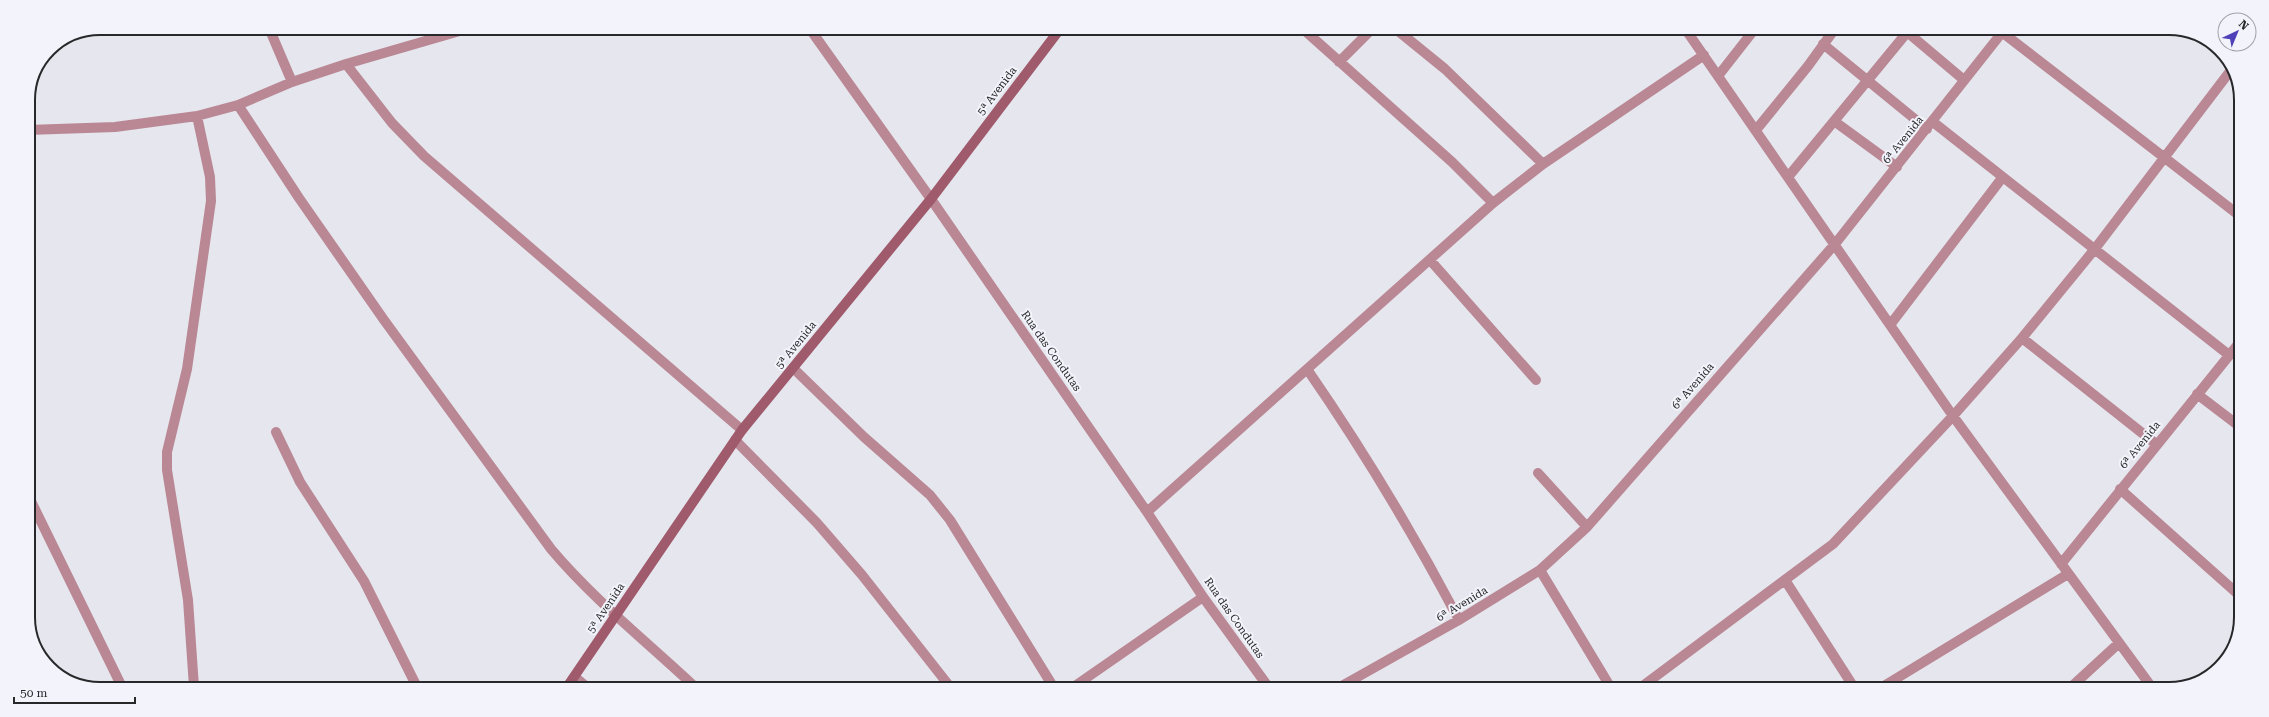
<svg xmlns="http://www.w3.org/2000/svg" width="2269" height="717" font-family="'Roboto Serif',serif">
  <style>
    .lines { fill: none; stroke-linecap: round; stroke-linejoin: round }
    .lane { stroke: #b98894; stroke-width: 7 }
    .street { stroke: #b98894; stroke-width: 10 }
    .secondary { stroke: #9f5a6c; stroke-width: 10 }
    .labels { text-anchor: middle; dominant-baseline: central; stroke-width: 4; stroke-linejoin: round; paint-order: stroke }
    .street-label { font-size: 11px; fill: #28282b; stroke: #f3f4fb }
    .rim { fill: none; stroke: #28282b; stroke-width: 2 }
  </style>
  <rect width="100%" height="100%" fill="#e6e6ee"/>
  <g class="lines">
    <path class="lane" d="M576,676L589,687"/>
    <path class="street" d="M269,28L292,82
      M810,29L931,199L1147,512L1203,597L1269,688
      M1303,29L1452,162L1493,203
      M1397,30L1445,69L1543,164
      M1686,30L1953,416L2153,689
      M1907,32L1964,80
      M2003,33L2240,216
      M1823,44L1927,129
      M1339,62L1371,30
      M346,64L392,123L424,156L742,430
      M1718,76L1754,30
      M238,105L299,198L384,320L551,549C594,600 646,641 695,687
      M1834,121L1897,167
      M1933,122L2229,355
      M28,130L115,127L197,116L238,105L292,82L346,64L470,28
      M1756,130L1808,66L1834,30
      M1788,177L1909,30
      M1430,260L1536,380
      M1890,325L2002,178
      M2022,338L2156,444
      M793,368L864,437L930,495L950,520L1054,688
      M1307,369C1363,450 1413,533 1459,620
      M2197,394L2239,426
      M276,432L300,482L364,581L417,687
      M735,440L817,523L862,575L951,688
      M1538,473L1587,527
      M2120,489L2239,595
      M28,495L122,687
      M1147,512L1493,203L1543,164L1704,55
      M2061,564L2240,342
      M1540,570L1611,688
      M1785,580L1855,689
      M194,687L188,600L167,470V452L187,369L211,201L210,177L197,116
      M1072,688L1203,597
      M1338,688L1459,620L1540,570L1587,527L1835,244L2004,30
      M1640,688L1833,544L1953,416L2022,338L2094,250L2231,70
      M1879,689L2068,574
      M2069,689L2119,643"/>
    <path class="secondary" d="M567,687L742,430L931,199L1060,29"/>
  </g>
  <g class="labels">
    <g class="street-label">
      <text transform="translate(997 91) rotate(-53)">5ª Avenida</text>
      <text transform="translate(1903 140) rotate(-51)">6ª Avenida</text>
      <text transform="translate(796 345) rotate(-51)">5ª Avenida</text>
      <text transform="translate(1051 351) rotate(55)">Rua das Condutas</text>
      <text transform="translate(1693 386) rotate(-49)">6ª Avenida</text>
      <text transform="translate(2140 445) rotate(-51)">6ª Avenida</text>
      <text transform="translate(1462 604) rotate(-31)">6ª Avenida</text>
      <text transform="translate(606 608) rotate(-56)">5ª Avenida</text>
      <text transform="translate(1234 618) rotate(55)">Rua das Condutas</text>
    </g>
  </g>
  <path d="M0 0H2269V717H0ZM100 35H2169A65 65 0 0 1 2234 100V617A65 65 0 0 1 2169 682H100A65 65 0 0 1 35 617V100A65 65 0 0 1 100 35Z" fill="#f3f4fb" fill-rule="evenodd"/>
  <path class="rim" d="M100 35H2169A65 65 0 0 1 2234 100V617A65 65 0 0 1 2169 682H100A65 65 0 0 1 35 617V100A65 65 0 0 1 100 35Z"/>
  <g transform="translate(2237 32) rotate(44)"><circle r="19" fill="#f3f4fb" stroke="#a2a2a8"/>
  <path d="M0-3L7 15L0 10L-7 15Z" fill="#4f41b8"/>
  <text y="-6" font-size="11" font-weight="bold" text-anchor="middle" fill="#28282b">N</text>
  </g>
  <path d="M14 697v6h121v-6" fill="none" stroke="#28282b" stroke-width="2"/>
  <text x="20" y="697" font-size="12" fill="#28282b" stroke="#f3f4fb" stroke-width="3" paint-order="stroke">50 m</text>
</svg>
